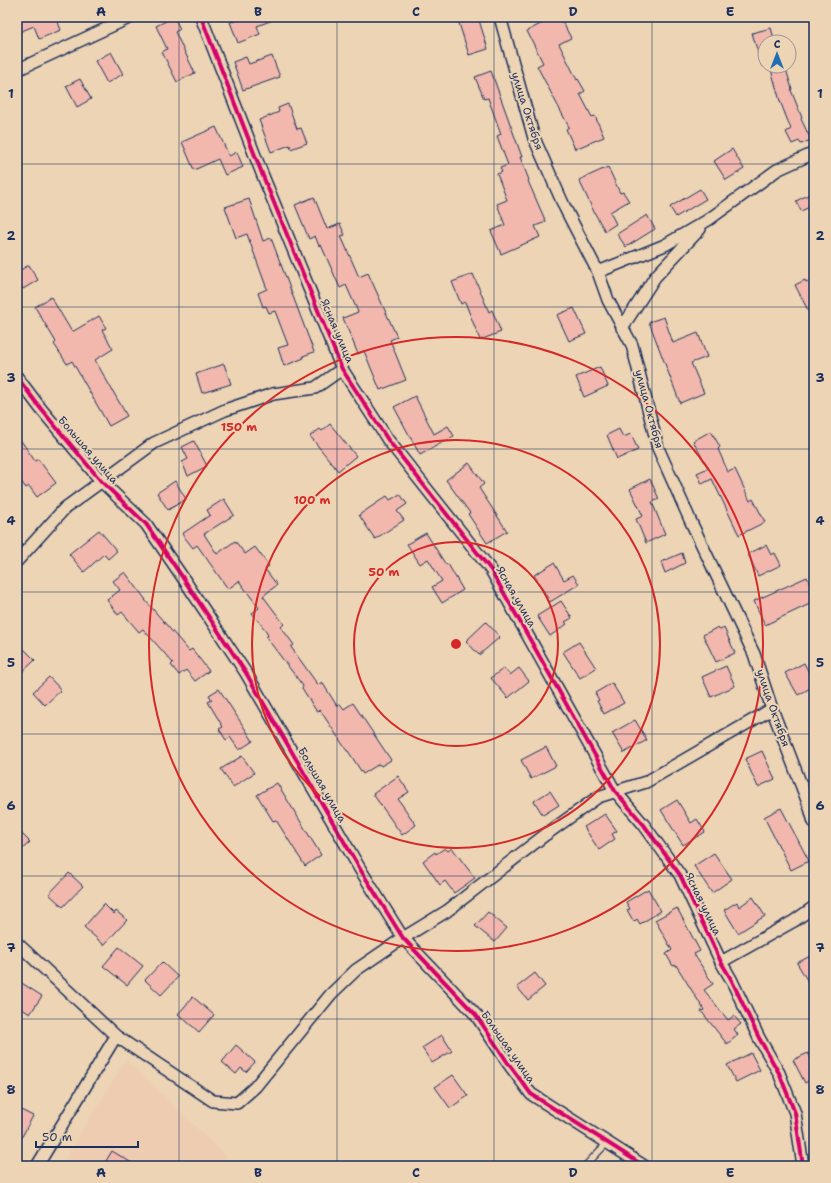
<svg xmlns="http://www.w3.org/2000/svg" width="831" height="1183" font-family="'Shantell Sans',sans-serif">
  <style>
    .built { fill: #eeccb2 }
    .building { fill: #f2b8ad; stroke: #1b2f5e }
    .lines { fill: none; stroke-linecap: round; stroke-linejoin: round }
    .lane-casing { stroke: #1b2f5e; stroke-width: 8 }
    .street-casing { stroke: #1b2f5e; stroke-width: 14 }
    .lane { stroke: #ecd4b4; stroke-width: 5.5 }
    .street { stroke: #ecd4b4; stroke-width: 11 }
    .cycleway-casing { stroke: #ecd4b4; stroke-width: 6 }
    .cycleway { stroke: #d6006c; stroke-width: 4 }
    .grid { fill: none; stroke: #1b2f5e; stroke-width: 1; stroke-opacity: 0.55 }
    .ring { fill: none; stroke: #d62828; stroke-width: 2 }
    .labels { text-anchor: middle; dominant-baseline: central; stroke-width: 4; stroke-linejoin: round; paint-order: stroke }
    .street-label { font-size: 11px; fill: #1b2f5e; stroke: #ecd4b4 }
    .centre { fill: #d62828; stroke: #ecd4b4; stroke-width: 2 }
    .ring-label { font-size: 12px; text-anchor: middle; font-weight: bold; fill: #d62828; stroke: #ecd4b4; stroke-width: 4; stroke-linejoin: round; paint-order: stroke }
    .neatline { fill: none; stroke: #1b2f5e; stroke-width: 1.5 }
    .grid-label { font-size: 13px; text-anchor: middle; font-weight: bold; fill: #1b2f5e }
  </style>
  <rect width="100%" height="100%" fill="#ecd4b4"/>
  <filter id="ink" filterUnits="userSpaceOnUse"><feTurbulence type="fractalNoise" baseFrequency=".025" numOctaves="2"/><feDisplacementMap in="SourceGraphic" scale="8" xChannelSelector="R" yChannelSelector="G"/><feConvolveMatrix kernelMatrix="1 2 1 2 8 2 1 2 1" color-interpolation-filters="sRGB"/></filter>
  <g filter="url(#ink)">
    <path class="built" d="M126,1060L226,1156L221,1166H61Z"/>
    <path class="building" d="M17,17H56L61,30L39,39L34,26L17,33Z
      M174,17L180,29L175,32L195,73L177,82L162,52L167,49L156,26Z
      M233,17H278V18L257,26L260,34L238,43L230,22L235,21Z
      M457,17H478L488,49L469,55Z
      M554,17H560L571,38L559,44L577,80L578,79L585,91L580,94L592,117L595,116L604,137L575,149L566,129L569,127L537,66L543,63L527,31Z
      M771,28L775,42H765V65L762,66L752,33Z
      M111,52L123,74L107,83L95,61Z
      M272,56L280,77L243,90L233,62L246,57L249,64Z
      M770,66H785L792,89L791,90L802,118L801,119L811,140L801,144L799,141L792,144L786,132L791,129L780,101Z
      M491,71L522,157H520L529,180L528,181L546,222L535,226L540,237L501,254L491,231L505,225L497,204L507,200L497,174L502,172L500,168L508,165L497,136L501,134L488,98L484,99L475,77Z
      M80,79L91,99L77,107L66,86Z
      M288,104L297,129L301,128L307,143L291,149L290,145L271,152L259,120L279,112L278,108Z
      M216,127L229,156L237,152L243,167L225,175L218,159L194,170L182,142Z
      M732,149L744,169L726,180L714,161Z
      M608,167L620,193L623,192L629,201L610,212L616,224L605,231L594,212L579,180Z
      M700,189L706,199L676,217L670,207Z
      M814,192V205L801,211L796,201Z
      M314,197L327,229L340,224L345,235L341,236L359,277L368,273L397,337L390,340L406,380L380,390L364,351L358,354L343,318L358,312L346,285L340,288L321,245L319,246L315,236L309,239L295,205Z
      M249,199L263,241L271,238L314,352L303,356L304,358L284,366L278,348L288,345L275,311L269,313L266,306L263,307L258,293L267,289L247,234L236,238L225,207Z
      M647,215L655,229L626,247L617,234Z
      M29,265L38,280L23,289L17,279V272Z
      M473,274L489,312L492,310L501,332L480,340L465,302L461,304L452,282Z
      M814,278V322L795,285L805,280L806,282Z
      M51,297L72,332L99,316L106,328L102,330L113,349L95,360L127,416L109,426L72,361L67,364L54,344L56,342L35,307Z
      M574,308L586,334L569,341L557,315Z
      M664,317L673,343L698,333L707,357L691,363L704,393L680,403L649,322Z
      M224,364L231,384L202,393L196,374Z
      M600,367L608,386L584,397L576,377Z
      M415,396L434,434L448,426L454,436L420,455L394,407Z
      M330,424L356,456L338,471L310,436L320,429L322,431Z
      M619,429L623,437L631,434L638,450L617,459L607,435Z
      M711,431L720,447L718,449L728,472L735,469L750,501L753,499L765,522L739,535L712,479L702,484L697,473L708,468L693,441Z
      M17,435L35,461L38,459L56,483L37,497L29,486L26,488L17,476Z
      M194,441L207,466L188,476L182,462L188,459L182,447Z
      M469,463L484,484L479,488L507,531L487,543L468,514L470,513L446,480Z
      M650,479L659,499L652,502L665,534L646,543L636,519L643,516L630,489Z
      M175,481L186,499L168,510L157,493Z
      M400,494L407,504L397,511L404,520L375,539L359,515L387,496L390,500Z
      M224,499L234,515L204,534L217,554L235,541L245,554L255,547L269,566L265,569L277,585L263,596L284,624L281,627L294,645L291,647L318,685L322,682L337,706L340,704L344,709L353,703L391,760L381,766L379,764L363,774L348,751H347L320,710L317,712L302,688L303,686L266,637L268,636L266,631L252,613L259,608L239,581L228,589L197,545L193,548L182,534L210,515L207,510Z
      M99,530L117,551L108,559L104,554L84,572L69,554Z
      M426,533L446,565L448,564L463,590L442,603L432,587L442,581L428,559L420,564L407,544Z
      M766,545L771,555L775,553L781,565L758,576L748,554Z
      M682,553L685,563L665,573L661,562Z
      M554,563L564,580L573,575L579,584L550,602L534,575Z
      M125,572L146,600H145L189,651L192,649L209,671L195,681L186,670L179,675L171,665L173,663L143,629L139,632L122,612L118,615L107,600L120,590L113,581Z
      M807,577L814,592V602L765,625L754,601Z
      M561,601L572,618L565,622L567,624L550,636L537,616Z
      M486,622L500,637L479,655L466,641Z
      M718,627L720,630L724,628L735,653L716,662L703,635Z
      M579,642L596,668L580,678L563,652Z
      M23,648L35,660L17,677V653Z
      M804,663L814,682V686L798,695L785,673Z
      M726,666L735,686L711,697L702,677Z
      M504,668L510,675L519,668L529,681L508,698L491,678Z
      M49,677L61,690L45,705L33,692Z
      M612,683L624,703L604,714L597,701L599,700L595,693Z
      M219,689L253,741L239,750L230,737L226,740L219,729L223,727L208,702L212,700L209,695Z
      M635,720L647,740L624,753L612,733Z
      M546,747L556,766L531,779L521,760Z
      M762,751L775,779L758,787L745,759Z
      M242,756L254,773L233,787L221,769Z
      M398,776L409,792L398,799L416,825L402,835L373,794Z
      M277,783L321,855L305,866L276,820L273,821L257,795Z
      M550,791L559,805L543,815L534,801Z
      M677,800L691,823L697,819L705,832L683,845L661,810Z
      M781,808L809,861L791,870L764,817Z
      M605,814L617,831L612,834L615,839L599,850L584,827Z
      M17,829L30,842L17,854Z
      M445,848L448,851L452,848L475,878L454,893L445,881L440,885L423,861L435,852L436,854Z
      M714,853L732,879L712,893L694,866Z
      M69,873L83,886L63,907L49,894Z
      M648,889L661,911L640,924L637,919L634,922L627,910L630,909L626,902Z
      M753,897L765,916L738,933L724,910L737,902L739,907Z
      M104,904L114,914L116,911L127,920L104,945L84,927Z
      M677,908L700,951L694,954L713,984L704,990L728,1020L734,1016L741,1024L734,1029L738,1035L727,1044L701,1011L704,1010L676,965L673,966L666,954L672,950L655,920Z
      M488,912L507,928L495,942L475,926Z
      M119,947L143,966L127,985L103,966Z
      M814,954V992L797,963Z
      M162,962L178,977L161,995L145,980Z
      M535,973L545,986L528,1000L517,987Z
      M17,980L42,996L30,1014L17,1006Z
      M193,997L214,1015L199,1032L178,1014Z
      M442,1035L452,1051L432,1063L422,1048Z
      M236,1045L255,1062L246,1072L241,1068L236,1074L222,1062Z
      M751,1053L760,1070L736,1082L727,1065Z
      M808,1053L814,1064V1078L805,1083L793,1060Z
      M453,1075L468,1096L450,1108L435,1087Z
      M17,1108L33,1116L17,1146Z
      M112,1151L137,1166H103Z"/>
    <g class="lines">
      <g class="lane-casing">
        <path id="lane" d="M585,1166L608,1142"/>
      </g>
      <g class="street-casing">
        <path id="street" d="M201,17L263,176L342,369L388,440L491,570L615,791L644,825L680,875L721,962L731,979L759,1038L779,1073L795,1113L803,1166
          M500,17L534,138L565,208L598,272L608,300L632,345L658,448L691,522L754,654L772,709L810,808L814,822
          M17,70L131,17
          M598,272L665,245L708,220L777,170L814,153
          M622,328L655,277L700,229
          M17,377L41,409L101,481L146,524L181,575L246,673L360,869L403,938L476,1015L508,1063L531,1094L644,1166
          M17,561L65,508L154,443L225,410L273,394L315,388L342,369
          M17,943L116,1036L213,1101L237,1103L255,1087L331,994L356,970L403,938L447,911L545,835L598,797L646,782L772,709
          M721,962L794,921L814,907
          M37,1166L116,1036"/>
      </g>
      <use href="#lane" class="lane"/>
      <use href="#street" class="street"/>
      <g class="cycleway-casing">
        <path id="cycleway" d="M201,17L263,176L342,369L388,440L491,570L615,791L644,825L680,875L721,962L731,979L759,1038L779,1073L795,1113L803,1166
          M17,377L41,409L101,481L146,524L181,575L246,673L360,869L403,938L476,1015L508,1063L531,1094L644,1166"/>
      </g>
      <use href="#cycleway" class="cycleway"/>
    </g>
  </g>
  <path class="grid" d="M179,17V1166M337,17V1166M494,17V1166M652,17V1166M17,164H814M17,307H814M17,449H814M17,592H814M17,734H814M17,876H814M17,1019H814"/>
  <g class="ring">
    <circle cx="456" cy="644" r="102"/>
    <circle cx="456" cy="644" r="204"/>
    <circle cx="456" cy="644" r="307"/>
  </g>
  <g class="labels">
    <g class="street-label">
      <text transform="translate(527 111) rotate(72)">улица Октября</text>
      <text transform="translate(337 331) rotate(67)">Ясная улица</text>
      <text transform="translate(649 409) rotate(75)">улица Октября</text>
      <text transform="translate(88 450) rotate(49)">Большая улица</text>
      <text transform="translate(516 597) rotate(60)">Ясная улица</text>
      <text transform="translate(773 708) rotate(71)">улица Октября</text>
      <text transform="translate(322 785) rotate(60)">Большая улица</text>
      <text transform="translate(703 904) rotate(64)">Ясная улица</text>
      <text transform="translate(508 1047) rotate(55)">Большая улица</text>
    </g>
  </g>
  <circle cx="456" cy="644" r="6" class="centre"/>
  <g class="ring-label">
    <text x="239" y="431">150 m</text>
    <text x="312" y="504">100 m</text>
    <text x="384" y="576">50 m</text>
  </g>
  <rect width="831" height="1183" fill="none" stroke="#ecd4b4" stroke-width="44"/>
  <g transform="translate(777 54)"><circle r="19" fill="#ecd4b4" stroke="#989292"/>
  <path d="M0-3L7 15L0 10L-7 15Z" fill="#1f6fb2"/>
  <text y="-6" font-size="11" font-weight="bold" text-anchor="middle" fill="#1b2f5e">С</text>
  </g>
  <path d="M36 1141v6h102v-6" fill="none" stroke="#1b2f5e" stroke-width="2"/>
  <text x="42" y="1141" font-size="12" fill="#1b2f5e" stroke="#ecd4b4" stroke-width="3" paint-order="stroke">50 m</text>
  <rect x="22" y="22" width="787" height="1139" class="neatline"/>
  <g class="grid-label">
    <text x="101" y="16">A</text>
    <text x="258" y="16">B</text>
    <text x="416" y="16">C</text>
    <text x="573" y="16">D</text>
    <text x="730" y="16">E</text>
    <text x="11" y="98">1</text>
    <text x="820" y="98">1</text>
    <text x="11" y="240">2</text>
    <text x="820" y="240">2</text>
    <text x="11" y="382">3</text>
    <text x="820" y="382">3</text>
    <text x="11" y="525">4</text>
    <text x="820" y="525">4</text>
    <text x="11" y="667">5</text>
    <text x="820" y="667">5</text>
    <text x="11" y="810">6</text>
    <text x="820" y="810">6</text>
    <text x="11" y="952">7</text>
    <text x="820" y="952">7</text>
    <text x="11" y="1094">8</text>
    <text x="820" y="1094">8</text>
    <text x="101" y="1177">A</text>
    <text x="258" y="1177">B</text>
    <text x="416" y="1177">C</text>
    <text x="573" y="1177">D</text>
    <text x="730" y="1177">E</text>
  </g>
</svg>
